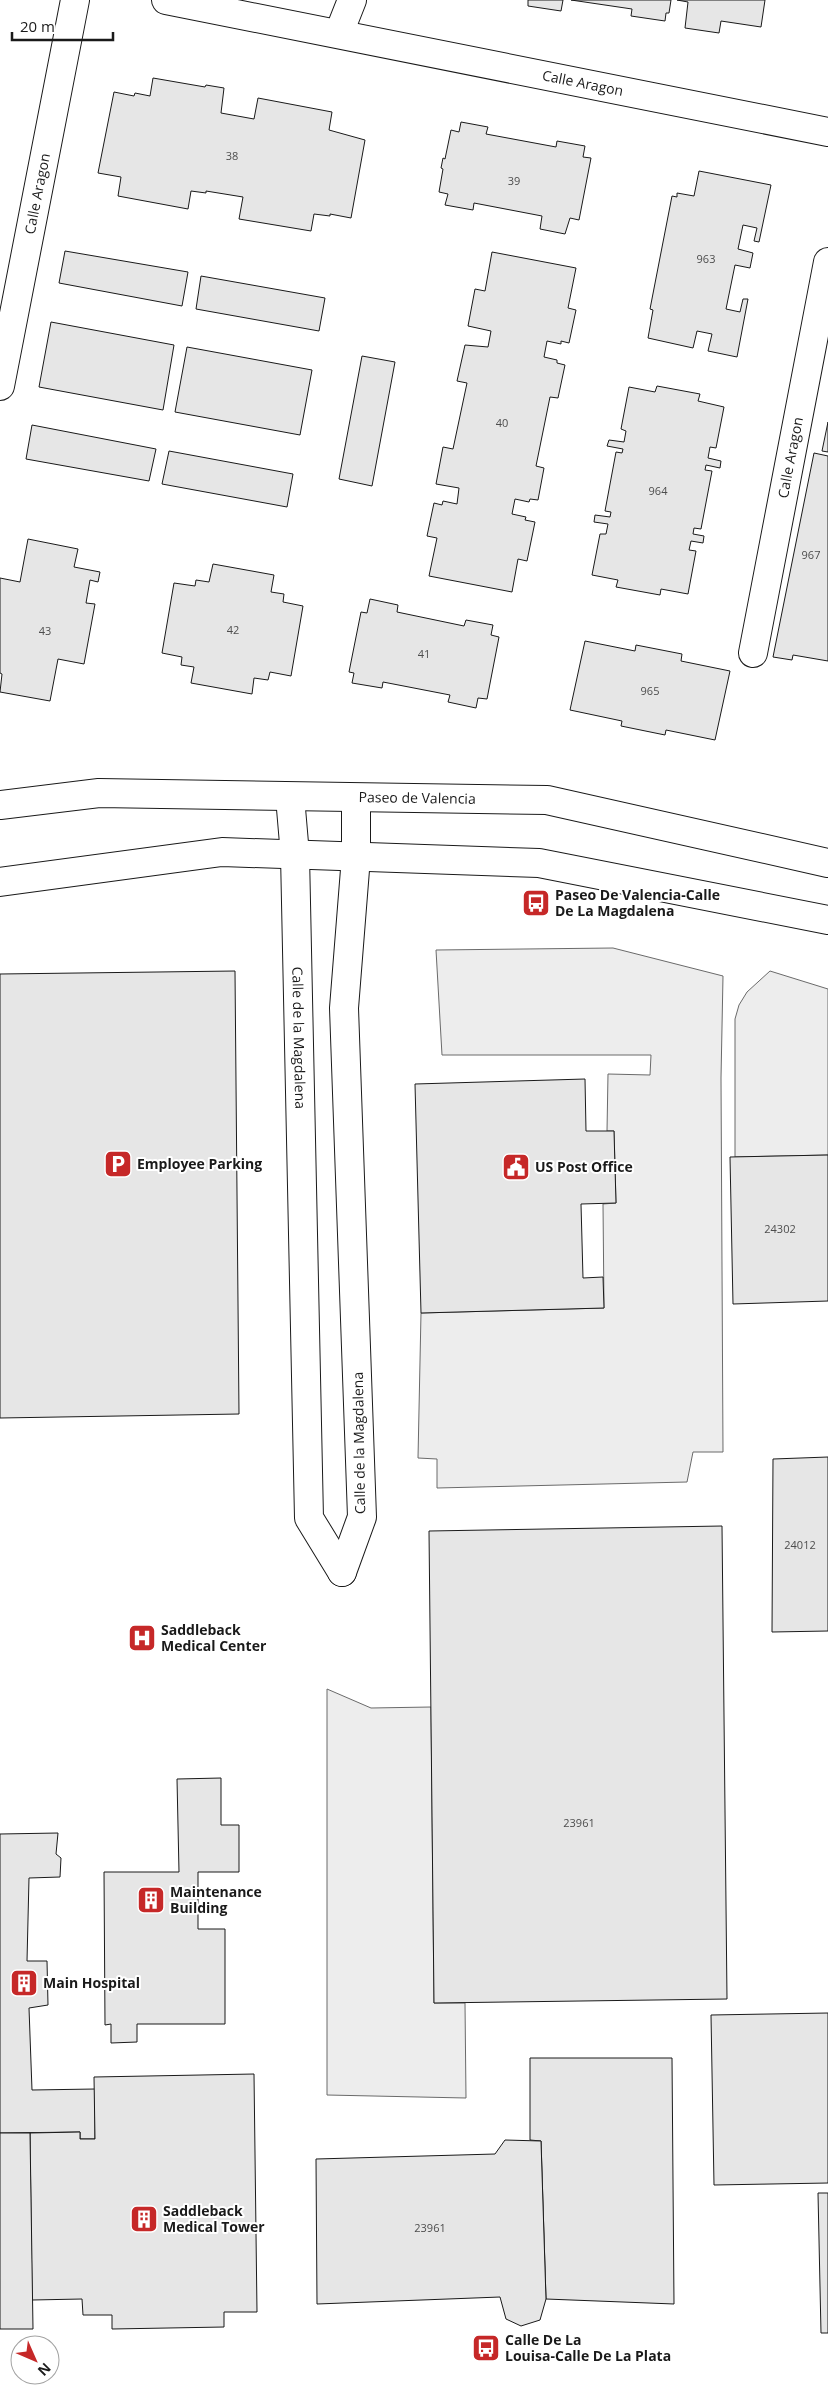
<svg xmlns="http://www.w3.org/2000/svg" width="828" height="2395" viewBox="0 0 828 2395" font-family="'Open Sans',sans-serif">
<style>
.built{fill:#ededed;stroke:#6a6a6a}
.building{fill:#e6e6e6;stroke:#1a1a1a}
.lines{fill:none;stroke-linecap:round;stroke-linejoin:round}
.street-casing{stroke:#1a1a1a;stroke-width:30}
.secondary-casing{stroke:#1a1a1a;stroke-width:30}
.street{stroke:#fff;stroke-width:28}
.secondary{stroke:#fff;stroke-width:28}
.labels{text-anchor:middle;stroke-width:4;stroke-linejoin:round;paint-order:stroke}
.number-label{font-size:11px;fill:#4d4d4d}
.street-label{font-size:14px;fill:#1a1a1a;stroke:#fff}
.poi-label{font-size:14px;font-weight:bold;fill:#1a1a1a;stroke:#fff;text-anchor:start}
</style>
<rect width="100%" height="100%" fill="#fff"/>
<g class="built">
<polygon points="613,948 723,976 721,1078 723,1452 693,1452 687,1482 437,1488 437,1459 418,1458 421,1313 604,1308 603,1204 616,1203 614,1131 607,1131 608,1074 650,1075 651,1055 442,1055 436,950"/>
<polygon points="770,971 828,989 828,1155 735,1157 735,1019 739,1005 747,992"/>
<polygon points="327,1689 371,1708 431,1707 434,2003 465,2003 466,2098 327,2095"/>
</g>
<g class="building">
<polygon points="528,0 563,0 561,11 528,6"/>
<polygon points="571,0 671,0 669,13 666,13 665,21 631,16 632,9"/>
<polygon points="677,0 765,0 761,27 721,21 719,33 685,28 688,2"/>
<polygon points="153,78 205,87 206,85 224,88 221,113 254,119 258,98 332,112 329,130 365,140 351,218 330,214 330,216 314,214 311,231 239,219 243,197 206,191 206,193 191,191 188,209 118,196 121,177 98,173 114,92 134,96 135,93 150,96"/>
<polygon points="461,122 488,127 486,134 556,147 557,141 585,146 583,157 591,158 579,220 570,218 565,234 540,229 542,216 474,203 473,210 445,205 448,194 439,192 443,169 441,168 443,158 445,159 451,130 459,132"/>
<polygon points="699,171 771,185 759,242 754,241 757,228 743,225 738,249 753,253 750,268 735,265 726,309 740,312 743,299 748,299 737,357 708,351 712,334 697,331 693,348 648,338 653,310 650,309 672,196 677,197 677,193 694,196"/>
<polygon points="65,251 188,272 182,306 59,283"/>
<polygon points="492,252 576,268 568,308 576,310 569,343 561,341 561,344 547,341 544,357 557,360 557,363 565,365 558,398 550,397 536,466 544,468 538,500 530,499 529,502 515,499 512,514 526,517 525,520 535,522 527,561 518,559 512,592 429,576 437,538 427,536 434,503 442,505 443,501 457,504 459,488 436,484 443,447 453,449 467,383 457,381 465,345 488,347 491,331 468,326 475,289 485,291"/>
<polygon points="201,276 325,298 319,331 196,309"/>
<polygon points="51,322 174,345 163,410 39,387"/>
<polygon points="187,347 312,370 300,435 175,412"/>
<polygon points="362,356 395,362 372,486 339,479"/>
<polygon points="657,386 700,394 698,401 724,407 716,448 710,447 708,458 721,461 720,468 706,465 705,470 712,471 701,529 694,528 693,534 704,536 703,543 691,541 689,550 696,551 688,594 661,589 660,595 616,587 618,580 592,575 600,534 606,534 608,524 594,522 595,515 610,517 611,512 605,511 616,452 622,453 623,449 607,446 609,440 624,442 626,431 621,429 629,387 655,392"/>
<polygon points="828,422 828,452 822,451"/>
<polygon points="32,425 156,449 149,481 26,459"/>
<polygon points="169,451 293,474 287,507 162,484"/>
<polygon points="814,453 828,456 828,661 793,655 792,660 773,657"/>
<polygon points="28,539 78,549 74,567 100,572 98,582 90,580 86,603 95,604 84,664 58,659 50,701 0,692 2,674 0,673 0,578 20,582"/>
<polygon points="213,564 274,575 271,592 284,594 283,602 303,606 291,676 270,672 268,680 254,678 252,694 191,683 194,667 181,665 182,657 162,653 174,583 195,586 196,580 209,582"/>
<polygon points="370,599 398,605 397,612 464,626 466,620 493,625 491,635 499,637 487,699 478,698 476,708 448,702 450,695 383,682 382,688 352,683 354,673 349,672 361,612 367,613"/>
<polygon points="585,641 635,651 636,645 682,654 681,661 730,671 715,740 666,730 665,735 621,726 622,721 570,710"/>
<polygon points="235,971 239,1414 0,1418 0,974"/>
<polygon points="585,1079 586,1131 614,1131 616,1203 581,1204 583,1278 603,1277 604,1308 421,1313 415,1084"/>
<polygon points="828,1155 828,1301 733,1304 730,1157"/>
<polygon points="828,1457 828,1631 772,1632 773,1459"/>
<polygon points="722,1526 727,1999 434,2003 429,1531"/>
<polygon points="221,1778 221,1825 239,1825 239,1872 198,1872 198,1929 225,1929 225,2024 137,2024 137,2042 111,2043 111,2024 105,2025 104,1872 179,1872 177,1779"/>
<polygon points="58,1833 56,1854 61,1858 60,1877 29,1878 27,1961 47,1961 48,2005 29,2008 32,2090 95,2089 95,2139 80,2139 80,2132 0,2133 0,1834"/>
<polygon points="828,2013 828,2183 714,2185 711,2015"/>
<polygon points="530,2058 672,2058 674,2304 546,2299 541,2141 530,2140"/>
<polygon points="254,2074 257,2312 224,2312 224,2327 112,2329 112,2315 83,2315 82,2299 32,2300 30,2133 80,2132 80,2139 95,2139 94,2077"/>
<polygon points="0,2133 30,2133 33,2329 0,2329"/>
<polygon points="505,2140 541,2141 546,2299 540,2320 521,2326 506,2319 500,2297 317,2304 316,2159 495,2154"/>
<polygon points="818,2193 828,2193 828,2333 821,2333"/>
</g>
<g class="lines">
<g class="street-casing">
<g id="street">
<polyline points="339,33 352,0"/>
<path id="s1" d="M0,386l75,-386"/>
<path id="s2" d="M753,653l75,-391"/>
<path id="s3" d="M290,797l5,58 14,663 33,54"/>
<polyline points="342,1572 362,1517 344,1008 356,857 356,798"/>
</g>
</g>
<g class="secondary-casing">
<g id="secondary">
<path id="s4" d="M166,0l662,132"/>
<path id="s5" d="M0,805l99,-12 448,7 281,63"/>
<polyline points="0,882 222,852 539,863 828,920"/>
</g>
</g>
<use href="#street" class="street"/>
<use href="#secondary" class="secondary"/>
</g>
<defs>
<g id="bus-square" transform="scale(1.4375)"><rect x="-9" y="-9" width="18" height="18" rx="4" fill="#c62828" stroke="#fff"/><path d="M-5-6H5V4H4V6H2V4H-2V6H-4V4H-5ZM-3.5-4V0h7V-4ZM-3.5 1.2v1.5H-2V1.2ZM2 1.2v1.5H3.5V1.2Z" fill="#fff"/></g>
<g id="parking-square" transform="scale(1.4375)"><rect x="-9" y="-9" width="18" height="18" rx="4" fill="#c62828" stroke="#fff"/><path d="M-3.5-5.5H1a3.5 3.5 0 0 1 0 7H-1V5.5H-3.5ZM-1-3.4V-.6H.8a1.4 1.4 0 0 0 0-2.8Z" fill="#fff"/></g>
<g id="civic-square" transform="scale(1.4375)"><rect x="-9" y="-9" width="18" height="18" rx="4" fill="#c62828" stroke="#fff"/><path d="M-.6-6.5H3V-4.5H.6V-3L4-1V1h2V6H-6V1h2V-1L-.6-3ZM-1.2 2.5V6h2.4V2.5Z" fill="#fff"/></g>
<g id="hospital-square" transform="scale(1.4375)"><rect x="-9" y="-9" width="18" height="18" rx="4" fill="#c62828" stroke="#fff"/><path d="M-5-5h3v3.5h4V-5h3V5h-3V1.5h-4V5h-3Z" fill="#fff"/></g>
<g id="building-square" transform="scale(1.4375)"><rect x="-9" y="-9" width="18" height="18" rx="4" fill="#c62828" stroke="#fff"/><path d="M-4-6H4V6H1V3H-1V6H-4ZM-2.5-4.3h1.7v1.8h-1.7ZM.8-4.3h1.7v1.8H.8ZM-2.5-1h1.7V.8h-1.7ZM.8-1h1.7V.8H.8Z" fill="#fff"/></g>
</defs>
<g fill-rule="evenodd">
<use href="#bus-square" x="536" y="903"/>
<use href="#parking-square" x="118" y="1164"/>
<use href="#civic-square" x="516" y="1167"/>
<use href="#hospital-square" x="142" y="1638"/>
<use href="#building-square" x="151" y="1900"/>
<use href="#building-square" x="24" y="1983"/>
<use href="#building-square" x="144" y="2219"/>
<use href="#bus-square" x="486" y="2348"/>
</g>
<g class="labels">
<g class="number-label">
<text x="232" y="160">38</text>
<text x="514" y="185">39</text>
<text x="706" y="263">963</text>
<text x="502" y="427">40</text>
<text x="658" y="495">964</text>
<text x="811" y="559">967</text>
<text x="233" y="634">42</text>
<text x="45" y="635">43</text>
<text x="424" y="658">41</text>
<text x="650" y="695">965</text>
<text x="780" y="1233">24302</text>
<text x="800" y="1549">24012</text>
<text x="579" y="1827">23961</text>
<text x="430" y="2232">23961</text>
</g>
<g class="street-label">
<text dy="5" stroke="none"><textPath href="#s4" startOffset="425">Calle Aragon</textPath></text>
<text dy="5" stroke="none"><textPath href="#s1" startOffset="196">Calle Aragon</textPath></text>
<text dy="5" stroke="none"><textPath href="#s2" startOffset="199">Calle Aragon</textPath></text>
<text dy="5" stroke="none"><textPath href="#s5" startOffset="418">Paseo de Valencia</textPath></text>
<text dy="5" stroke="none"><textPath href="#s3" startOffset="241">Calle de la Magdalena</textPath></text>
<text transform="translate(359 1443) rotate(-91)" y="5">Calle de la Magdalena</text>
</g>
<g class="poi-label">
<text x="555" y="900">Paseo De Valencia-Calle<tspan x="555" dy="16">De La Magdalena</tspan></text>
<text x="137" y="1169">Employee Parking</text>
<text x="535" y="1172">US Post Office</text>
<text x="161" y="1635">Saddleback<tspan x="161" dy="16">Medical Center</tspan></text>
<text x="170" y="1897">Maintenance<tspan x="170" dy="16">Building</tspan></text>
<text x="43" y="1988">Main Hospital</text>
<text x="163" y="2216">Saddleback<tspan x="163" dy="16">Medical Tower</tspan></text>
<text x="505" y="2345">Calle De La<tspan x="505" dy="16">Louisa-Calle De La Plata</tspan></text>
</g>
</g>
<g transform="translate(35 2360) rotate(135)"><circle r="24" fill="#ffffff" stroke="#a3a3a3"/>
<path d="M0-4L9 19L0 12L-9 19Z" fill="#c62828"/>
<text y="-8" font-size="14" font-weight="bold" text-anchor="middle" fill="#1a1a1a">N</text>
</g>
<path d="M12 32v8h101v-8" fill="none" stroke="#1a1a1a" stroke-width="2.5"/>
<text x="20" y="32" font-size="15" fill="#1a1a1a" stroke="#ffffff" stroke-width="4" paint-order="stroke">20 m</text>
</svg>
